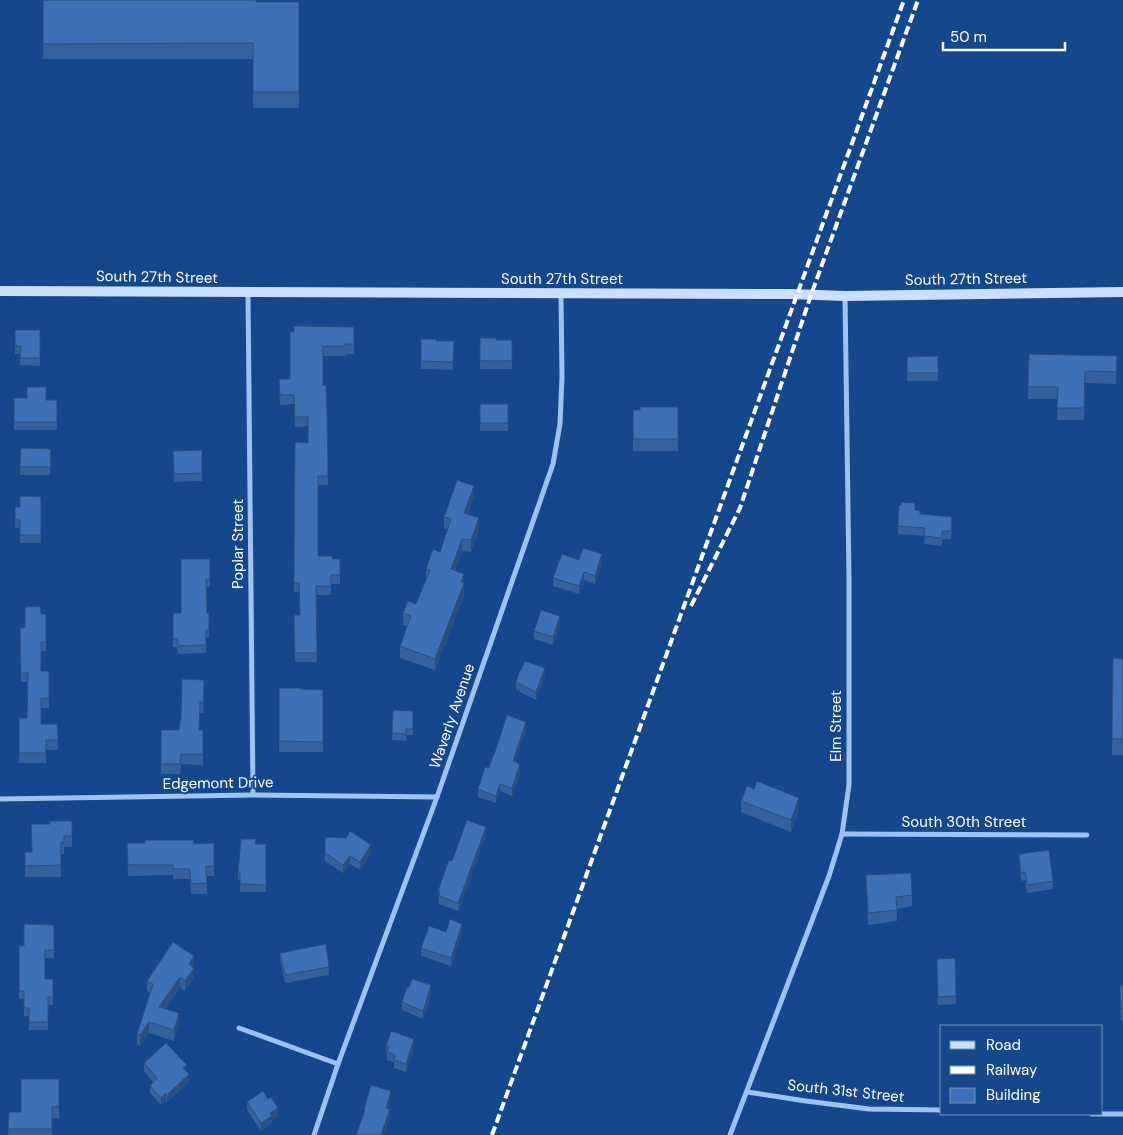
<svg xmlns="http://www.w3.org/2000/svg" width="1123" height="1135" viewBox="0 0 1123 1135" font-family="'DM Sans',sans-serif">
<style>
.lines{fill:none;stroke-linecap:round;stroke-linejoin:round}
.street{stroke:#9cc2f0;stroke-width:5}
.secondary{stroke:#cadffb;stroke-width:10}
.rail{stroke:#fff;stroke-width:4;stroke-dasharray:9 4;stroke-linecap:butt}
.wall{fill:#34619c}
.shaded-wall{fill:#2a4f7f}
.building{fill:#3c71b5;stroke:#2a4f7f}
.labels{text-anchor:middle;stroke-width:4;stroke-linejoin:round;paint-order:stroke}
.street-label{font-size:15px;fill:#fff;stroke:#14478c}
</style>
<rect width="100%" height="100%" fill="#14478c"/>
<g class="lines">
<g class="street">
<polyline points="248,293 253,795"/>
<polyline points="0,799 253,795 437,797"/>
<polyline points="842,834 1087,835"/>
<polyline points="239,1028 338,1064"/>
<polyline points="747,1092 806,1101 869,1109 942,1110"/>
<polyline points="1092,1114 1123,1114"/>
<polyline points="314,1135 338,1064 437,797 553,464 560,424 562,377 561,294"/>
<polyline points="730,1135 829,876 842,834 849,785 849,578 845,296"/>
</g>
<polyline class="secondary" points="0,291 791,294 845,296 1123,292"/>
<g class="rail">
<polyline points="691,606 740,508 811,295 918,0"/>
<polyline points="492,1135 904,0"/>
</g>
</g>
<g class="wall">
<polygon points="43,0 256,2 299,2 299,108 253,108 253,59 43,59"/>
<polygon points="354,327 354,354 345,354 345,356 323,356 323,386 327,412 328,485 318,485 318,556 332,559 340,559 340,584 331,584 331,595 316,595 317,662 295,662 294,615 300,615 299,592 294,592 295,442 308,443 308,426 295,427 294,404 280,405 279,388 290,379 290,332"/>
<polygon points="15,330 40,330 40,366 20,365 20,354 15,354"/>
<polygon points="480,338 496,340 512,340 512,369 480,369"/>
<polygon points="421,339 436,341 454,341 453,370 421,369"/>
<polygon points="1029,354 1117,356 1116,384 1085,383 1084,420 1057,420 1058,399 1028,399"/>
<polygon points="938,356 938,381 907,381 907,357"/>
<polygon points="14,398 57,400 57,430 14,430"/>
<rect x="480" y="404" width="28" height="27"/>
<polygon points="678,407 678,451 633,451 633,410"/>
<polygon points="21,448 51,449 50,475 20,475"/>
<polygon points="202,450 202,481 174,482 173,451"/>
<polygon points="41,497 41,543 20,543 20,528 15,528 15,520 20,507"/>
<polygon points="474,497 468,514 479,530 471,552 462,551 455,571 464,586 464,595 435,670 400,658 400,646 407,626 403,625 403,613 416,604 426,579 426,569 440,552 448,530 444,528 444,517"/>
<polygon points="915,511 920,514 952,525 951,539 942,539 942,546 924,544 925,536 898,534 898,526"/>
<polygon points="210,559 210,587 206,587 207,613 209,613 209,638 206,638 206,653 178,654 177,647 173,647 173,613 181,613"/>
<polygon points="579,560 602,562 595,584 584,580 579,594 553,586 553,578"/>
<polygon points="41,614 46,642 46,651 41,651 41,671 49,671 49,708 41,708 41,724 57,724 58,750 46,750 46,763 19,763 19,718 27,718 27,682 21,682 20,628 25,628"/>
<polygon points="560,624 553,645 534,639 534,631"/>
<polygon points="1113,658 1123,659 1123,755 1112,755"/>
<polygon points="545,676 536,700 516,690 516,682"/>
<polygon points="204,680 203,713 200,713 199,730 203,730 203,765 181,764 180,774 161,774 161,730 179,730 181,720"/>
<polygon points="279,688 323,690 323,752 279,752"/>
<polygon points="393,710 413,711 413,735 406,735 406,741 392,740"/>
<polygon points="526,730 515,762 520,772 512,796 500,791 496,803 478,797 478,789 494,755"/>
<polygon points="741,801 799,810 791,832 741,812"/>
<polygon points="72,821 72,847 64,847 64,854 61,854 61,877 25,877 25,852 31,852 50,824"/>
<polygon points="486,835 458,911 439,904 438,891 452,861"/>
<polygon points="127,843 214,843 214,876 207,876 207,894 191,894 190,879 173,879 173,875 128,876"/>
<polygon points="256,844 266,844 266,892 240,892 240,880 238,880 238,872"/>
<polygon points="325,853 371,853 360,870 350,864 343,873 325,861"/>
<polygon points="1019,854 1053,881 1053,889 1027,893 1025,880 1021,881"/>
<polygon points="866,875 912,895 912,906 897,909 897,921 868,925"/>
<polygon points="54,925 54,958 45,958 45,979 53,979 53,1005 48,1005 48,1030 29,1030 29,1016 24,1016 24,999 19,999 19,946 24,946"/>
<polygon points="462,931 451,966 421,956 421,948 446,932"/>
<polygon points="280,953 329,967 329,975 285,983 280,960"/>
<polygon points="955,958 956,1004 938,1005 937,959"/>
<polygon points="194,967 194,978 185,991 180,987 165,1009 179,1024 174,1041 149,1033 140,1046 137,1044 137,1034 150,993 147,991 147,981"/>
<polygon points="1120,986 1123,986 1123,1020 1121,1021"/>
<polygon points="431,993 423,1019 402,1010 402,1002"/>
<polygon points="386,1046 414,1047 406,1072 394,1068 394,1062 387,1060"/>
<polygon points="144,1063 187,1072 189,1082 167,1102 166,1101 161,1105 150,1093 150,1086 153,1082 144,1071"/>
<polygon points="59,1079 59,1118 52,1119 52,1135 8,1135 9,1112 21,1112"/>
<polygon points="268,1099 278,1116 272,1120 272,1123 261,1131 247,1110 247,1102"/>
</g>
<g class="shaded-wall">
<polygon points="474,486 474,497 464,525 464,513"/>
<polygon points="479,518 479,530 471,552 471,540"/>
<polygon points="462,539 462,551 451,581 451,569"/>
<polygon points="602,554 602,562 595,584 595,576"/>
<polygon points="584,572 584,580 579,594 579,586"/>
<polygon points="464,574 464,595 435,670 435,659"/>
<polygon points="560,616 560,624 553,645 553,637"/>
<polygon points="545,668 545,676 536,700 536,692"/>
<polygon points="526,722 526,730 513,769 513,761"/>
<polygon points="520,764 520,772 512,796 512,788"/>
<polygon points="500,784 500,791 496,803 496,796"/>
<polygon points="799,798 799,810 791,832 791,820"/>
<polygon points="486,827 486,835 458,911 458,903"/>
<polygon points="371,845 371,853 360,870 360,862"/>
<polygon points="350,856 350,864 343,873 343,865"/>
<polygon points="462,924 462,931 451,966 451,958"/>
<polygon points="194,956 194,967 189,964"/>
<polygon points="194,968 194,978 185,991 185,981"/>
<polygon points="180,977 180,987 159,1017 159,1007"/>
<polygon points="431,985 431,993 423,1019 423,1011"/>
<polygon points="179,1013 179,1024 174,1041 174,1030"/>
<polygon points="149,1022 149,1033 140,1046 140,1035"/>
<polygon points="414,1039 414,1047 406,1072 406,1064"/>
<polygon points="189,1074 189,1082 167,1102 167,1095"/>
<polygon points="391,1091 391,1099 386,1116 386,1108"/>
<polygon points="166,1093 166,1101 161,1105 161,1098"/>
<polygon points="278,1108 278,1116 272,1120 272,1123 261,1131 261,1123 270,1113"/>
<polygon points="390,1109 390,1117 384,1135 381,1135"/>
</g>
<g class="building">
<polygon points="43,0 256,0 256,2 299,2 299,92 253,92 253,43 43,44"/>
<polygon points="294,326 354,327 354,344 345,344 345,346 323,346 323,386 326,385 327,412 328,476 318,476 318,556 332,556 332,559 340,559 340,575 331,575 331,586 316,586 317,653 295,653 294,615 300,615 299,583 294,583 295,442 308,443 308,417 295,417 294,395 280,395 279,379 290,379 290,332 294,332"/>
<polygon points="15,330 40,330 40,358 20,358 21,346 15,346"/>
<polygon points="480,338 496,338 496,340 512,340 512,361 480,361"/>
<polygon points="421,339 436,339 436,341 454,341 453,362 421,361"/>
<polygon points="1029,354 1117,356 1116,372 1085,371 1084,408 1057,408 1058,387 1028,387"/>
<polygon points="938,356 938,373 907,373 907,357"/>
<polygon points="27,387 46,387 46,400 57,400 57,422 14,422 14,398 27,398"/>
<rect x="480" y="404" width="28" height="19"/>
<polygon points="640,407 678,407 678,439 633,439 633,410 640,410"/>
<polygon points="21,448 51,449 50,467 20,467"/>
<polygon points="202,450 202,473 174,474 173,451"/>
<polygon points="457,480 474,486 464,513 479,518 471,540 462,539 451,569 464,574 461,582 464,583 435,659 400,646 411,616 403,613 408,601 416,604 430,570 426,569 433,549 440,552 451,519 444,517"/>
<polygon points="20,496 41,497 41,535 20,535 20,520 15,520 15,507 20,507"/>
<polygon points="901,502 915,503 915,510 920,511 920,514 952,517 951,531 942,531 942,538 924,536 925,528 898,526 899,505 901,505"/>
<polygon points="583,548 602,554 595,576 584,572 579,586 553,578 562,554 579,560"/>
<polygon points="181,559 210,559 210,579 206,579 207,613 209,613 209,630 206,630 206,645 178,646 177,639 173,639 173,613 181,613"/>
<polygon points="40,606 41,614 46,614 46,642 41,642 41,671 49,671 49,698 41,698 41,724 57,724 58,740 46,740 46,753 19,753 19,718 27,718 28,673 21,673 20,628 25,628 25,607"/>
<polygon points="541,610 560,616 553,637 534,631"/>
<polygon points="1113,658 1123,659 1123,739 1112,739"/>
<polygon points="525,661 545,668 536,692 516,682 520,670 521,670"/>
<polygon points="182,679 204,680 203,702 200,702 199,730 203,730 203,754 181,754 180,764 161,764 161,730 179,730 180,720 181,720"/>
<polygon points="279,688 300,688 300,689 323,690 323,742 279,741"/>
<polygon points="393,710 413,711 413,729 406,729 406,734 392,733"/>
<polygon points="507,715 526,722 513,761 520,764 512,788 500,784 496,796 478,789 485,767 489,768 493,755 494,755"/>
<polygon points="757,781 799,798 791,820 741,801 747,786 754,789"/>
<polygon points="467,820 486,827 458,903 439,896 440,891 438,891 449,860 452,861"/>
<polygon points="50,821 72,821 72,836 64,836 64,842 61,842 61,865 25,866 25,852 32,852 31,824 50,824"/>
<polygon points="350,831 371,845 360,862 350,856 343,865 325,853 325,837 346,838"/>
<polygon points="241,839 256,839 255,844 266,844 266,885 240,884 240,872 238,872"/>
<polygon points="145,840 194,840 194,844 214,843 214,866 206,866 207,883 191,884 190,869 173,869 173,865 128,865 127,843 145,843"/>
<polygon points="1049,850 1053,881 1027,885 1025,872 1021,873 1019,854"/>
<polygon points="911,873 912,895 896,897 897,910 868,913 866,875"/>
<polygon points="450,919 462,924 451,958 421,948 429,926 446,932"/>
<polygon points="24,924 54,925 54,950 45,950 45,979 53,979 53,997 48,997 48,1022 29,1022 29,1008 24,1008 24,991 19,991 19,946 24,946"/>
<polygon points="173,942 194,956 189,964 194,968 185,981 180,977 159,1007 179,1013 174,1030 149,1022 140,1035 137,1034 153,984 147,981"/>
<polygon points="326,944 329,967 285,975 280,953"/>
<polygon points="955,958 956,996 938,997 937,959"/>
<polygon points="412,979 431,985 423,1011 402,1002 407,987 409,988"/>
<polygon points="1120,986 1123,986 1123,1009 1121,1009"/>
<polygon points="391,1031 414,1039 406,1064 394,1060 395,1055 387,1052 389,1046 386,1046"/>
<polygon points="166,1043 187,1065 183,1068 189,1074 167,1095 166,1093 161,1098 150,1086 157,1078 144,1063"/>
<polygon points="21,1079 59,1079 59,1106 52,1107 52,1129 8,1129 9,1112 21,1112"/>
<polygon points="371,1085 391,1091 386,1108 390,1109 381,1135 356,1135 365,1110 364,1109"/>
<polygon points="263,1091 268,1099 271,1097 278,1108 270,1113 272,1116 261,1123 247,1102"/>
</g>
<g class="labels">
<g class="street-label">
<text transform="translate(157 277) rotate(1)" y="5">South 27th Street</text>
<text x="562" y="284">South 27th Street</text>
<text transform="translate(966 279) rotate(-1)" y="5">South 27th Street</text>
<text transform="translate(238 544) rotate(-90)" y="5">Poplar Street</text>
<text transform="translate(452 716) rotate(-71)" y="5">Waverly Avenue</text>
<text transform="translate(836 726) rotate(-90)" y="5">Elm Street</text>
<text transform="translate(218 783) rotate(-1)" y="5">Edgemont Drive</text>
<text x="964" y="827">South 30th Street</text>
<text transform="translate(846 1091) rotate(6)" y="5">South 31st Street</text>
</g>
</g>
<rect x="940" y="1025" width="162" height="90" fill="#14478c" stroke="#7291ba"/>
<rect x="950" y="1041" width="25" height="8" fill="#cadffb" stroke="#7291ba"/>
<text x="986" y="1050" font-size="15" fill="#ffffff">Road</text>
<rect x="950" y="1066" width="25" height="8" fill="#ffffff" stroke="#7291ba"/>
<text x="986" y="1075" font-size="15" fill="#ffffff">Railway</text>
<rect x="950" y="1088" width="25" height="15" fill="#3c71b5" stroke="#7291ba"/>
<text x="986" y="1100" font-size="15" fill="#ffffff">Building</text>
<path d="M943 42v8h122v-8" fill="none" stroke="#ffffff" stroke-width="2.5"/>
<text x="950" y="42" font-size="15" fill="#ffffff" stroke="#14478c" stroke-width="4" paint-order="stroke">50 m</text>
</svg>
